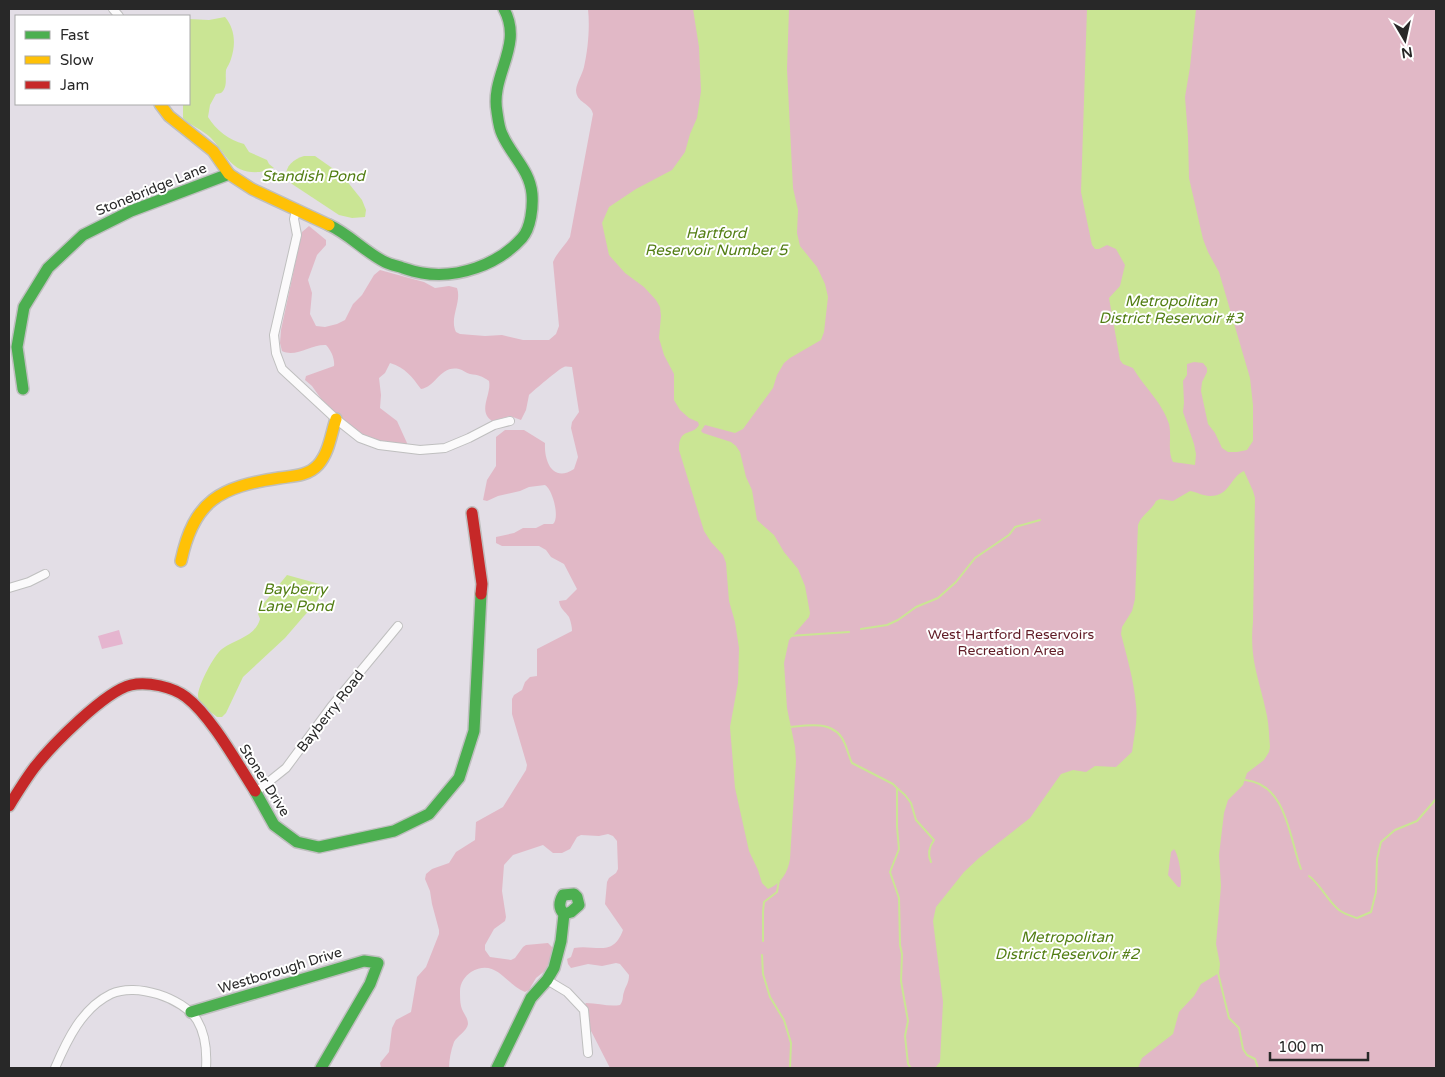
<svg xmlns="http://www.w3.org/2000/svg" width="1445" height="1077" viewBox="0 0 1445 1077" font-family="'Varela Round',sans-serif">
<style>
.green{fill:#e1b8c6}
.pitch{fill:#e5b5cf}
.water{fill:#cae594;fill-rule:evenodd}
.lines{fill:none;stroke-linecap:round;stroke-linejoin:round}
.stream{stroke:#cae594;stroke-width:2}
.street-casing{stroke:#bfbfbf;stroke-width:10}
.fast-casing{stroke:#bfbfbf;stroke-width:14}
.slow-casing{stroke:#bfbfbf;stroke-width:14}
.jam-casing{stroke:#bfbfbf;stroke-width:14}
.street{stroke:#fbfafb;stroke-width:8}
.fast{stroke:#4caf50;stroke-width:11}
.slow{stroke:#ffc107;stroke-width:11}
.jam{stroke:#c62828;stroke-width:11}
.labels{text-anchor:middle;stroke-width:4;stroke-linejoin:round;paint-order:stroke}
.street-label{font-size:14px;fill:#282828;stroke:#fff}
.park-label{font-size:14px;fill:#611c26;stroke:#fff}
.water-label{font-size:15px;font-style:italic;fill:#527e13;stroke:#fff}
</style>
<rect width="100%" height="100%" fill="#e3dee6"/>
<path class="green" d="M588,9h848v1059h-826l-21,-41 -6,-21 3,-3c12,0 23,4 34,2 4,-5 2,-8 4,-13 2,-7 5,-9 5,-17l-9,-11 -4,-1 -14,3 -14,-2 -17,4 -3,-4 -1,-5 4,-2 3,-9c21,-4 39,10 49,-18l-18,-26 2,-22 2,-4 7,-5 2,-4 -1,-28 -4,-5 -5,-2 -9,2 -18,-1 -4,2 -7,12 -8,4h-9l-10,-8 -30,10 -9,10 -2,26 4,26 -1,4 -11,8 -9,16v5l5,7 21,3 4,-2 8,-11 3,-2 22,-2 6,6 -8,21 -10,8 -7,12 -4,2c-19,-7 -29,-35 -54,-20 -6,4 -11,11 -11,19 0,5 0,11 1,15 1,6 7,11 7,18 -1,7 -11,12 -14,18 -3,8 -5,18 -5,26h-68l-1,-5 9,-11 3,-24 4,-8 15,-8 6,-35 9,-10 13,-33v-4l-7,-26 -2,-13 -5,-12 1,-5 6,-5 17,-6 7,-11 19,-12 1,-18 27,-15 23,-37 1,-5 -15,-51v-15l2,-4 8,-5 3,-8 5,-5 7,-1v-27l35,-18c0,-4 -1,-9 -3,-14 -4,-6 -9,-8 -10,-16l7,-1 11,-11 -13,-25 -13,-7 -5,-7 -7,-4h-37l-6,-3v-6l18,-4 9,-5h13l8,-4h9c7,-6 0,-34 -8,-39l-16,2 -9,4 -22,5 -11,5 -4,-1 4,-20 9,-14v-29l9,-7h19l21,13c-1,19 8,40 29,26l4,-12 -7,-29 1,-6 7,-10 -7,-45c-3,0 -6,-1 -8,0 -4,1 -31,24 -35,28l-3,15 -5,10 -11,-4 -18,5c-15,-10 0,-27 -3,-40 -7,-5 -11,-6 -19,-7 -4,-1 -7,-4 -11,-5 -19,-4 -23,18 -38,20 -9,-12 -15,-21 -31,-26l-5,10 -6,5 2,17 -1,13 17,13 10,22v2c-17,-1 -35,-3 -49,-13l-34,-29 -12,-17 -7,-6 1,-4 28,-10c1,-7 -3,-16 -8,-21 -15,-1 -30,13 -44,6l-2,-8 1,-13 21,-98 7,-6 17,14v5l-9,10 -9,25 4,13 -2,21 6,12 9,1 12,-3 8,-4 8,-16 9,-9 12,-20 6,-5 44,12 11,6 14,-2 8,2c5,14 -8,30 -1,44l4,2 25,2 17,-1 21,5h26l7,-6 3,-8 -6,-64c4,-10 12,-16 17,-25l23,-123c-2,-11 -17,-11 -17,-24 1,-8 6,-15 8,-23 4,-17 6,-40 4,-58z"/>
<polygon class="pitch" points="119,630 123,644 102,649 98,636"/>
<g class="water">
<path d="M693,9h96l-2,60 6,119 5,22 -1,23 3,13 17,21 8,17 3,13 -4,35 -3,8 -31,18 -6,5 -7,12 -4,13 -30,41 -8,4 -30,-8 -4,6 2,2 28,9 5,4 4,6 6,25 6,13 5,30 17,15 10,17 14,17 7,17 5,27 -1,4 -20,23 -5,23 3,45 8,39 1,14 -6,98c-2,13 -9,25 -22,30l-6,-6 -4,-13 -9,-19 -14,-63 -5,-61 8,-44 1,-35 -4,-26 -6,-21 -3,-38 -3,-8 -12,-13 -7,-11 -25,-81c0,-24 13,-13 20,-25l-1,-3 -9,-4 -9,-8 -6,-10v-26l-10,-19 -5,-17 2,-22 -1,-9 -4,-7 -12,-13 -19,-14 -16,-18 -7,-32 7,-16 27,-18 36,-19 13,-18 5,-18 7,-16 4,-27 -2,-44z"/>
<path d="M1087,9h109l-6,58 -5,30 3,40 1,41 14,61 5,13 11,20 31,106 3,27v36l-6,9 -10,2h-9l-6,-4 -7,-15 -7,-9 -7,-33 1,-9 5,-10v-4l-4,-5 -9,-1 -7,2v11l-4,6 1,22 -1,9 11,32 2,10 -1,11 -22,-3c-6,-11 -1,-26 -4,-38 -7,-22 -25,-37 -36,-56l-10,-4 -3,-4 -11,-62 11,-12 5,-21 -9,-16 -9,-4 -8,4h-4l-3,-4 -11,-53z"/>
<path d="M225,17c10,12 11,27 6,42 -1,4 -4,8 -5,11 -1,9 2,17 -5,23l-5,1 -6,11 -2,12c8,13 21,23 36,27l5,8 18,8 2,4 5,4c-5,0 -9,3 -14,4 -29,2 -32,-16 -49,-34 -8,-8 -20,-12 -28,-20v-14h6v-85l20,1z"/>
<path d="M304,156h11l27,19 20,25 4,10 -1,7 -13,1 -13,-3 -47,-31 -6,-7c-1,-11 8,-18 18,-21z"/>
<path d="M1244,471l9,20 2,7 -2,124c-4,39 7,58 14,94 2,10 2,21 3,31l-1,5 -5,8 -17,13 -4,12 -15,15 -4,13 -5,42 2,31 -5,58 4,20 -1,9 -18,11 -7,12 -15,16 -6,22 -31,24 -4,10h-203l5,-6 3,-60 -10,-81 3,-14 28,-35 15,-14 51,-40 31,-44 12,-4 13,2 9,-6 21,1 16,-15c2,-16 6,-31 4,-47 -2,-24 -9,-48 -15,-71l1,-7 10,-16 3,-12 3,-74c4,-11 14,-15 18,-24l4,-2 13,2 17,-10c7,1 13,5 20,5 20,0 20,-19 34,-25zM1174,849c5,6 9,31 6,38h-2l-10,-12 3,-23z"/>
<path d="M287,575l36,10 1,4 -8,14 -12,13 -19,22 -42,39 -17,36 -4,4h-5c-6,-5 -17,-11 -19,-20 -1,-10 16,-42 24,-48 14,-10 33,-12 38,-30l-2,-5 2,-6z"/>
</g>
<g class="lines">
<g class="stream">
<polyline points="861,629 887,625 898,620 916,607 938,598 956,582 975,558 1009,535 1015,527 1040,520"/>
<polyline points="789,636 849,632"/>
<path d="M790,727c21,-2 46,-7 55,17 3,7 4,13 7,19l41,21 4,4v39l2,22 -9,23 9,26 1,47 2,9 -1,27 7,40 -3,15 3,28 3,4"/>
<path d="M1245,780c42,4 44,58 56,89"/>
<path d="M897,788l8,7 6,8 5,17 18,20c-5,7 -7,14 -3,22"/>
<path d="M1309,876c12,9 18,24 30,34 5,4 12,6 18,8l14,-6 5,-20 1,-33 4,-17 14,-12 22,-9 19,-22"/>
<polyline points="763,941 763,912 764,902 777,892 779,880"/>
<polyline points="762,955 763,974 770,997 784,1020 791,1043 790,1068"/>
<polyline points="1218,973 1229,1018 1239,1028 1243,1049 1247,1055 1255,1059 1258,1068"/>
</g>
<g class="street-casing">
<g id="street">
<polyline points="113,9 119,16"/>
<polyline points="296,210 294,219 297,235 274,335 276,353 282,369 336,419 360,438 379,445 420,450 445,448 469,438 494,425 510,421"/>
<polyline points="9,588 29,582 45,574"/>
<polyline points="256,792 286,768 331,707 398,626"/>
<polyline points="547,980 567,992 584,1010 588,1053"/>
<path d="M55,1068c12,-28 27,-60 56,-74 25,-12 72,4 86,26 9,15 10,32 9,48"/>
</g>
</g>
<g class="fast-casing">
<g id="fast">
<path d="M329,225c20,9 36,27 56,37 6,3 13,4 18,6 6,2 13,4 19,5 35,6 76,-8 100,-35 9,-10 11,-31 10,-44 -2,-24 -21,-39 -30,-60 -3,-6 -4,-15 -5,-22 -7,-37 27,-66 7,-103"/>
<polyline points="23,389 17,347 24,307 48,268 83,235 131,211 229,174"/>
<polyline points="255,791 274,825 297,842 319,847 394,831 429,814 459,778 474,731 481,594"/>
<polyline points="191,1012 364,961 378,963 370,984 321,1068"/>
<path d="M497,1068l34,-70 16,-18 7,-12 7,-27 3,-27c-6,-6 -5,-12 -1,-19l11,-1 3,3 2,8 -8,7 -7,2"/>
</g>
</g>
<g class="slow-casing">
<g id="slow">
<polyline points="160,104 169,116 213,151 229,174 252,189 329,225"/>
<path d="M181,561c13,-61 39,-74 98,-83 14,-2 29,-2 39,-13 11,-12 13,-31 18,-46"/>
</g>
</g>
<g class="jam-casing">
<g id="jam">
<polyline points="472,513 482,584 481,594"/>
<path d="M9,806c8,-13 16,-26 25,-38 17,-22 71,-77 97,-83 16,-4 42,2 55,12 25,19 51,66 69,94"/>
</g>
</g>
<use href="#street" class="street"/>
<use href="#fast" class="fast"/>
<use href="#slow" class="slow"/>
<use href="#jam" class="jam"/>
</g>
<g class="labels">
<g class="street-label">
<text transform="translate(151 189) rotate(-22)" y="5">Stonebridge Lane</text>
<text transform="translate(330 711) rotate(-52)" y="5">Bayberry Road</text>
<text transform="translate(265 780) rotate(58)" y="5">Stoner Drive</text>
<text transform="translate(280 970) rotate(-17)" y="5">Westborough Drive</text>
</g>
<g class="park-label">
<text x="1011" y="639">West Hartford Reservoirs<tspan x="1011" dy="16">Recreation Area</tspan></text>
</g>
<g class="water-label">
<text x="313" y="181">Standish Pond</text>
<text x="716" y="238">Hartford<tspan x="716" dy="17">Reservoir Number 5</tspan></text>
<text x="1171" y="306">Metropolitan<tspan x="1171" dy="17">District Reservoir #3</tspan></text>
<text x="295" y="594">Bayberry<tspan x="295" dy="17">Lane Pond</tspan></text>
<text x="1067" y="942">Metropolitan<tspan x="1067" dy="17">District Reservoir #2</tspan></text>
</g>
</g>
<rect width="1445" height="1077" fill="none" stroke="#282828" stroke-width="20"/>
<rect x="15" y="15" width="175" height="90" fill="#ffffff" stroke="#a9a9a9"/>
<rect x="25" y="31" width="25" height="8" fill="#4caf50" stroke="#a9a9a9"/>
<text x="60" y="40" font-size="15" fill="#282828">Fast</text>
<rect x="25" y="56" width="25" height="8" fill="#ffc107" stroke="#a9a9a9"/>
<text x="60" y="65" font-size="15" fill="#282828">Slow</text>
<rect x="25" y="81" width="25" height="8" fill="#c62828" stroke="#a9a9a9"/>
<text x="60" y="90" font-size="15" fill="#282828">Jam</text>
<g transform="translate(1405 40) rotate(171)" stroke="#ffffff" stroke-width="4" paint-order="stroke">
<path d="M0-4L9 19L0 12L-9 19Z" fill="#282828"/>
<text y="-8" font-size="14" font-weight="bold" text-anchor="middle" fill="#282828">N</text>
</g>
<path d="M1270 1052v8h98v-8" fill="none" stroke="#282828" stroke-width="2.5"/>
<text x="1278" y="1052" font-size="15" fill="#282828" stroke="#ffffff" stroke-width="4" paint-order="stroke">100 m</text>
</svg>
